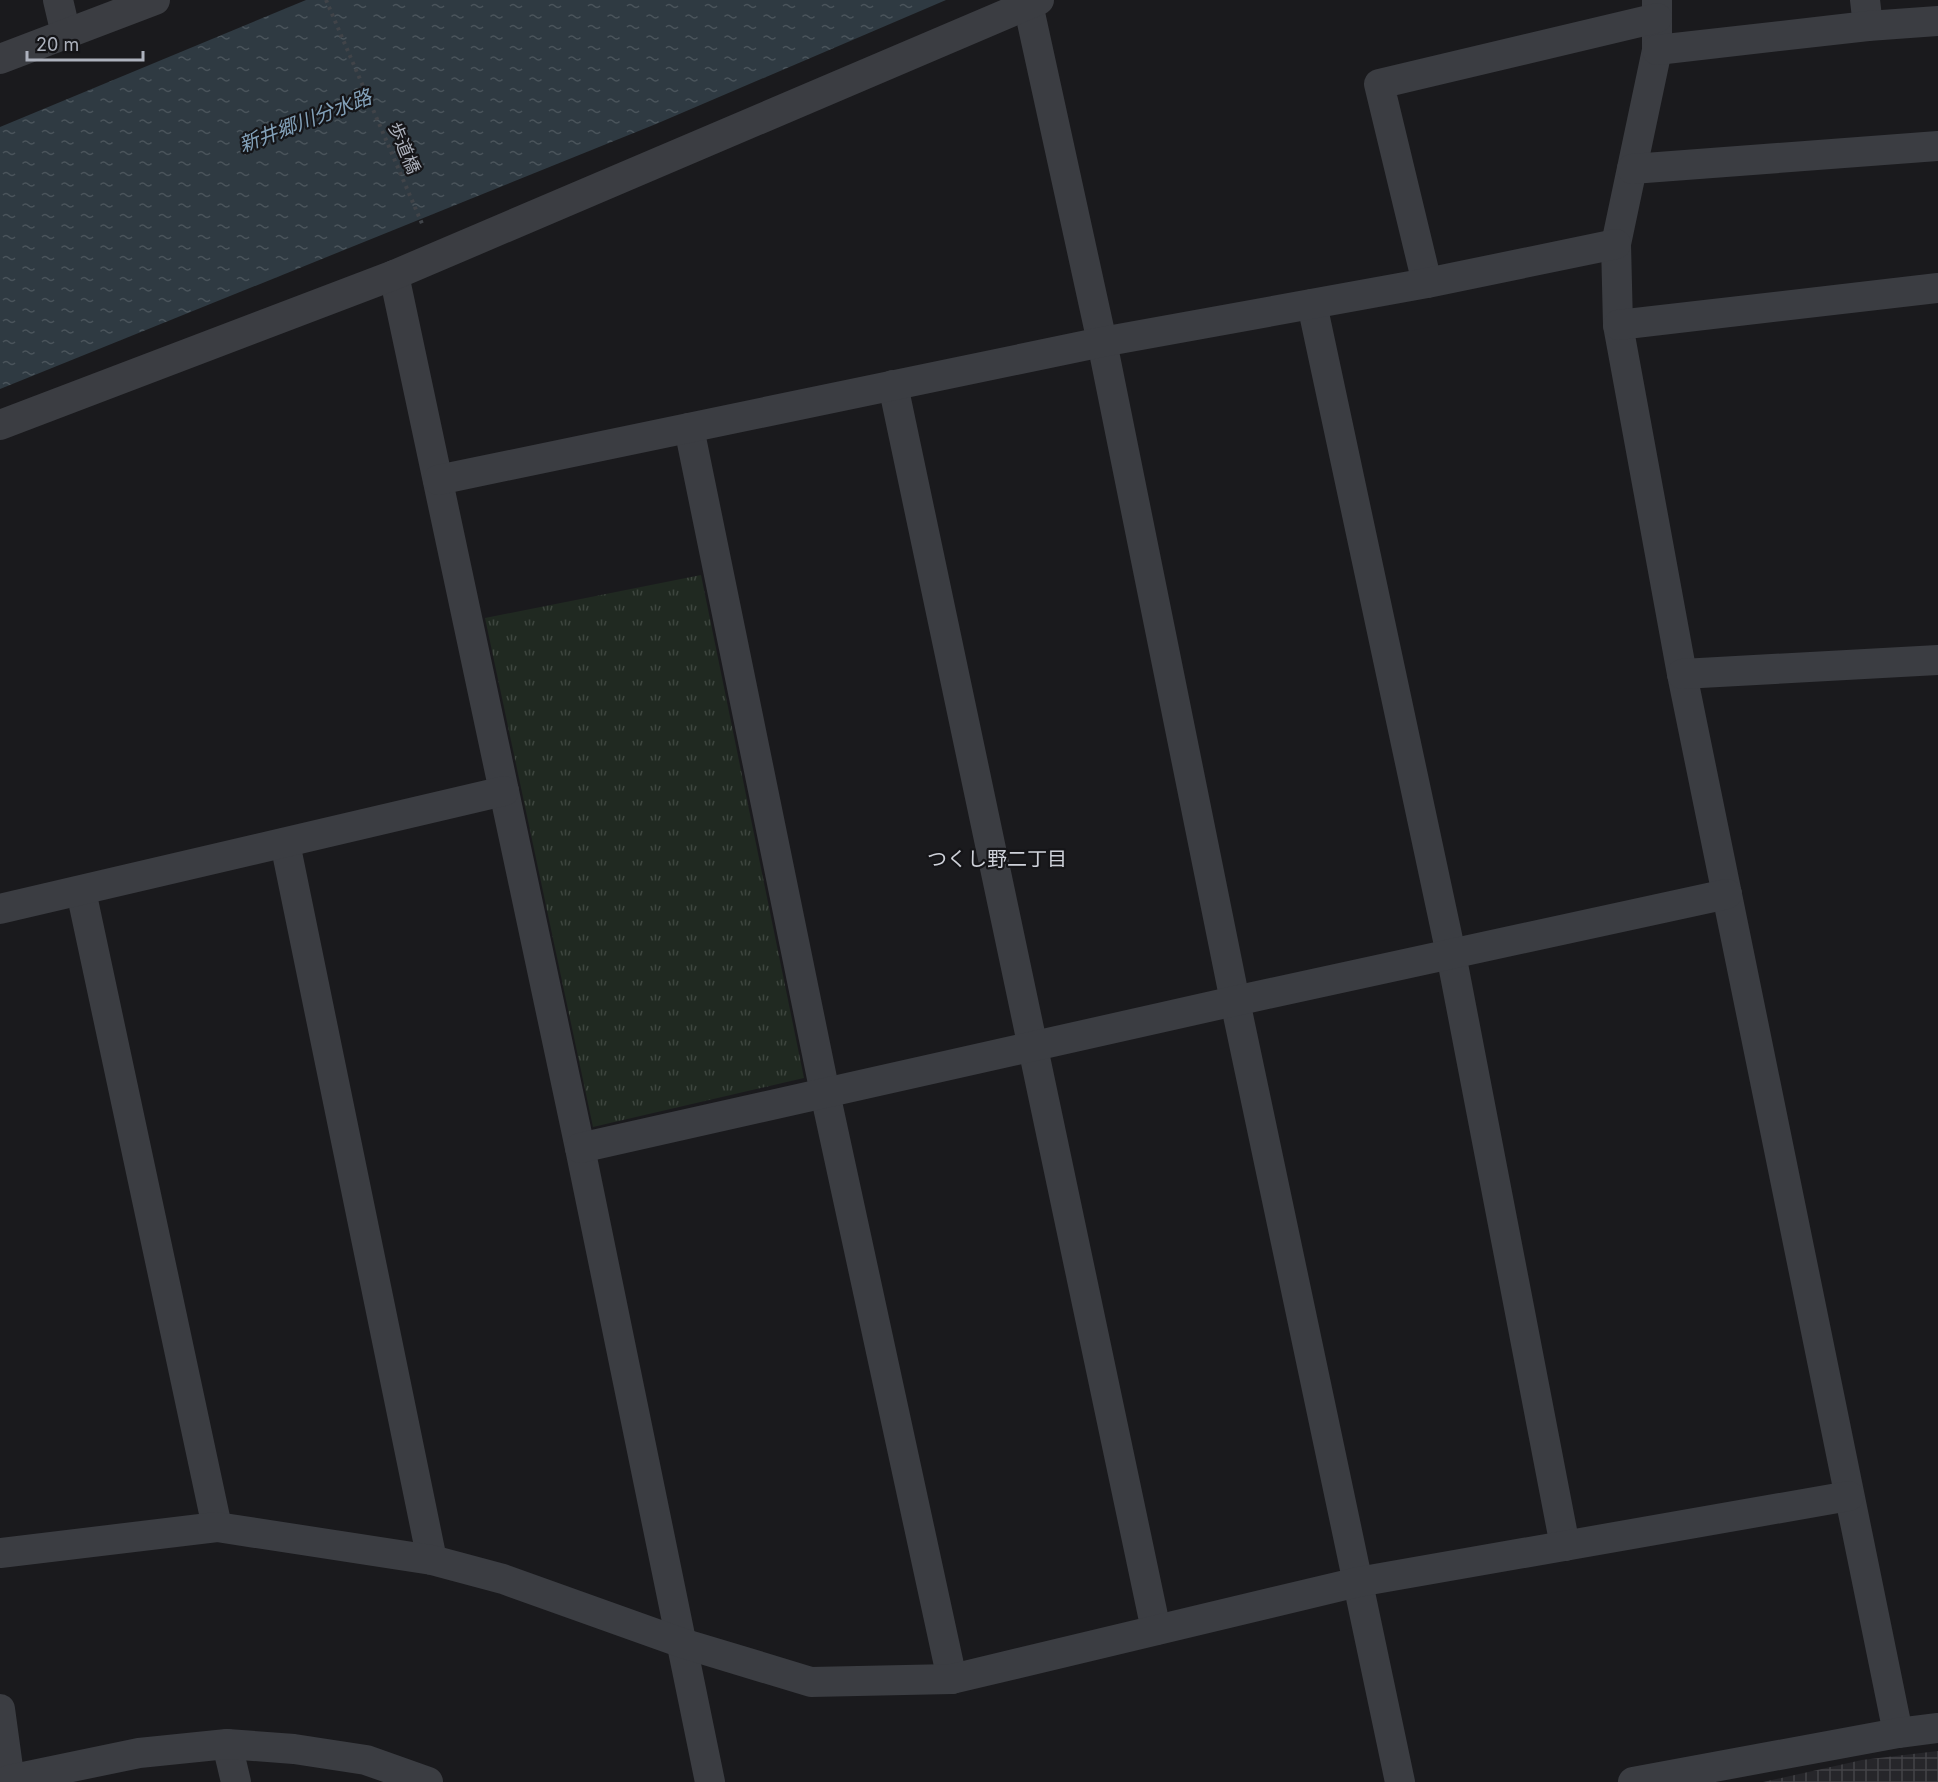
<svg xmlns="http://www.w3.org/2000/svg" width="1938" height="1782" viewBox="0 0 1938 1782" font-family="Inter,'Noto Sans JP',sans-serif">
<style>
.industrial{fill:url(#industrial-grid)}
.park{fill:url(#park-tufts)}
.water{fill:url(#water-ripples)}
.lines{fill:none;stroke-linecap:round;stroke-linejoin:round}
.path{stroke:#414449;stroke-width:4;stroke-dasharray:3 4.5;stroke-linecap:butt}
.minor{stroke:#3b3d42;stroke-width:30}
.labels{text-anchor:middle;stroke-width:4.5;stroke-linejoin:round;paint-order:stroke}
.street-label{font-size:18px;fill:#adb2bd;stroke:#151518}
.water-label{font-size:20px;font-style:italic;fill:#83a1b9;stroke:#151518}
.neighbourhood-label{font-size:20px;fill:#ced1d9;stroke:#151518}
</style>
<defs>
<pattern id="industrial-grid" width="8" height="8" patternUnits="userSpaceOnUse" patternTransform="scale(1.5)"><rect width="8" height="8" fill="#26262a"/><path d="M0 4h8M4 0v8" fill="none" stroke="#434347"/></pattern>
<pattern id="park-tufts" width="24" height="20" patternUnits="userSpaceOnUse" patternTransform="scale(1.5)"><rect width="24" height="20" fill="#202921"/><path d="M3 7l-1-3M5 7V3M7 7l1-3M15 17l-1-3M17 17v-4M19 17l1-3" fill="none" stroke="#3e463f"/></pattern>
<pattern id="water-ripples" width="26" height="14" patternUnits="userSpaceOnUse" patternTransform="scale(1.5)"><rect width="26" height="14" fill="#2f3a42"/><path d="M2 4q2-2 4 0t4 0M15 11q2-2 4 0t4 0" fill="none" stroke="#4a545b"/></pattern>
</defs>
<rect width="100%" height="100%" fill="#1a1a1d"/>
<polygon class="industrial" points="1938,1751 1938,1782 1763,1782 1862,1760"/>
<polygon class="park" points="701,575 804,1078 593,1127 485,618"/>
<polygon class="water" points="306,0 946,0 656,124 0,389 0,127"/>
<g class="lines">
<polyline class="path" points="326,0 423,226"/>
<g class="minor">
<polyline points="58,0 66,34"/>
<polyline points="1657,0 1657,50 1616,244 1618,325 1682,674 1898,1733"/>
<polyline points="1865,0 1868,26"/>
<polyline points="1028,4 1102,342 1235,1001 1400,1782"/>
<polyline points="1657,50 1868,26 1938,21"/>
<polyline points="0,59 155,0"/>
<polyline points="1632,169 1938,146"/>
<polyline points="394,275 580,1148 710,1782"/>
<polyline points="1427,283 1379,84 1657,18"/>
<polyline points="1312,304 1451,954 1565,1546"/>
<polyline points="1618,325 1938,288"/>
<polyline points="893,385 1156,1630"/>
<polyline points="0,425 394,275 1039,0"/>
<polyline points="689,428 825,1093 952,1679"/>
<polyline points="438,480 1102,342 1427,283 1616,244"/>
<polyline points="1682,674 1938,660"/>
<polyline points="285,843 432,1560"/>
<polyline points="81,891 217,1527"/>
<polyline points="0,909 504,791"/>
<polyline points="580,1148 1235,1001 1727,894"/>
<polyline points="0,1553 217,1527 432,1560 503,1579 682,1643 811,1682 952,1679 1358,1582 1849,1496"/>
<polyline points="0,1709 10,1782"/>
<polyline points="227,1744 236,1782"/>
<polyline points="9,1780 139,1753 227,1744 294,1749 366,1760 428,1782"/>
<polyline points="1633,1782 1898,1733 1938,1728"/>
</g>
</g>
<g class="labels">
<g class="street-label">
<text transform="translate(404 148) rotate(67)" y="6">歩道橋</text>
</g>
<g class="water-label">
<text transform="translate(305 121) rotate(-21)" y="7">新井郷川分水路</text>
</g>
<g class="neighbourhood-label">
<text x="997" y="866">つくし野二丁目</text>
</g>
</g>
<path d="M27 51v9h116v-9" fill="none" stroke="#adb2bd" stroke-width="3"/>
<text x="36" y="51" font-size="18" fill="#adb2bd" stroke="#151518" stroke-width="4.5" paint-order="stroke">20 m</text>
</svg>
